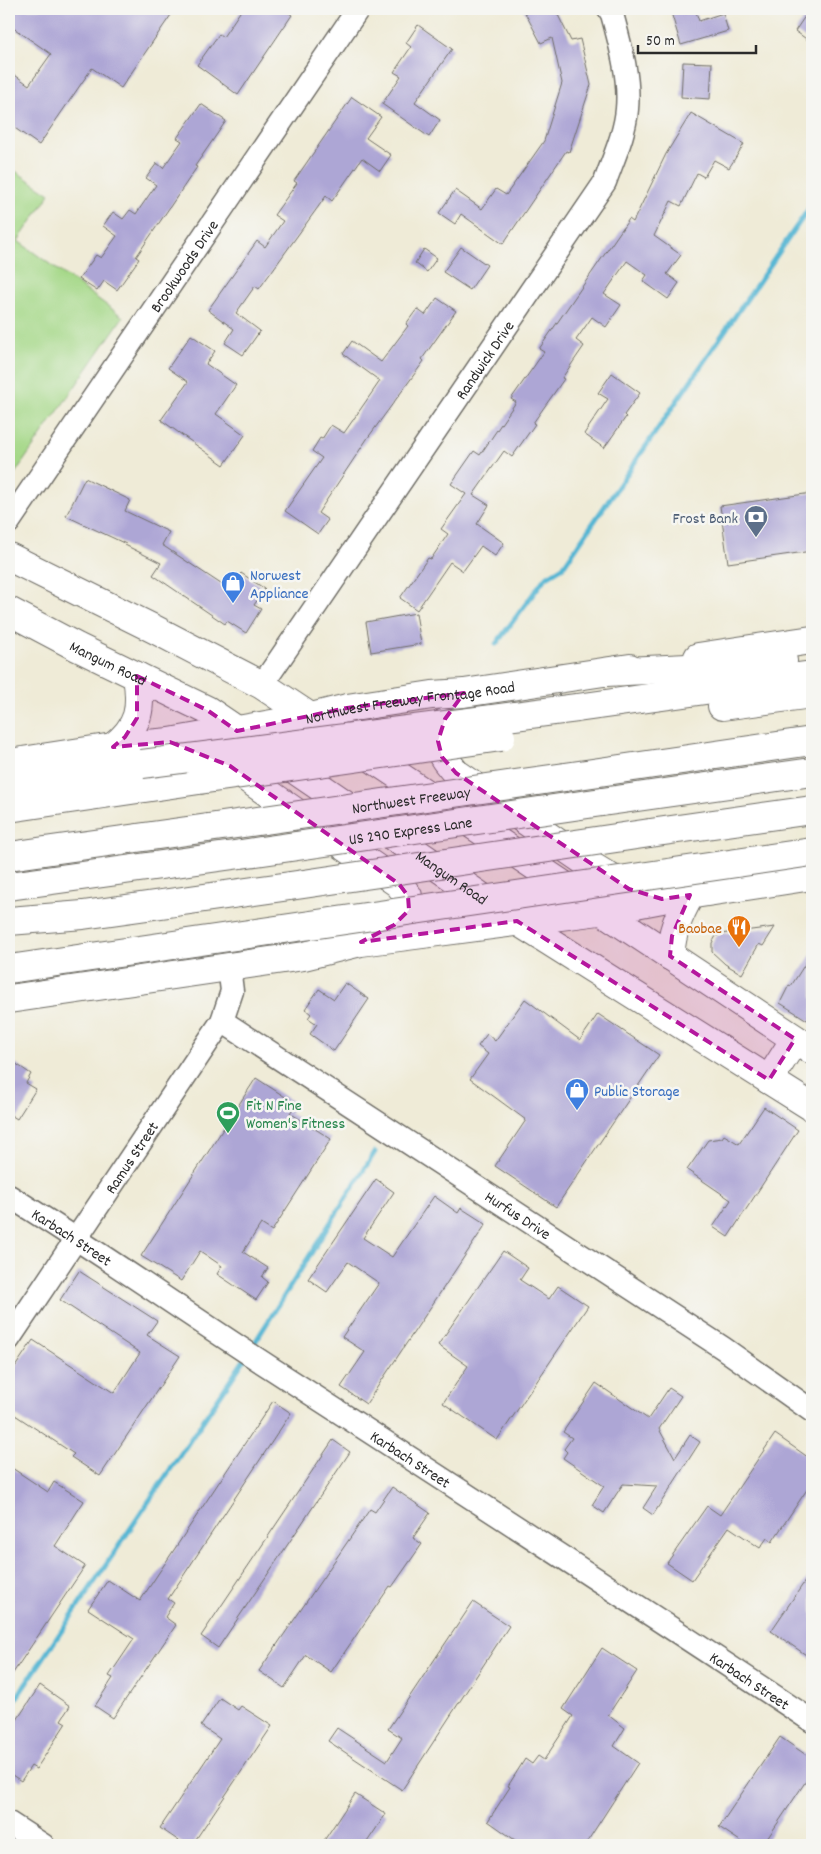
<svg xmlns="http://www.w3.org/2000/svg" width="821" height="1854" viewBox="0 0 821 1854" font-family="Dekko,sans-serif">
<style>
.green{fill:#a5d888;stroke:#68825a}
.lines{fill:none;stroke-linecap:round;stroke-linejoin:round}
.stream{stroke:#55b6d3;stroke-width:5}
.building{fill:#ada6d5}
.minor-casing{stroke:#706e67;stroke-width:25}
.major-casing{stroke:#706e67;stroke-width:30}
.highway-casing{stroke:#706e67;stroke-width:30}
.minor{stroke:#fff;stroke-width:22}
.major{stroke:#fff;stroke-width:28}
.highway{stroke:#fff;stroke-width:28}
.highway-bridge-casing{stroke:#706e67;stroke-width:30;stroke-linecap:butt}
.highway-bridge{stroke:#fff;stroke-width:28}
.marked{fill:#b5179e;fill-opacity:0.2;stroke:#b5179e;stroke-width:4;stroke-dasharray:10 6;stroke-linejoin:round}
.labels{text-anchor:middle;stroke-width:5;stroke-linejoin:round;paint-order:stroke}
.street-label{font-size:16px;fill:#2b2b2b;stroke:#f6f6f2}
.service-label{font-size:16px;fill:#4e5e75;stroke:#f6f6f2;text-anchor:end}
.shop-label{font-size:16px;fill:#366cbe;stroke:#f6f6f2;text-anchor:start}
.food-label{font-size:16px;fill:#c56008;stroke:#f6f6f2;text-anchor:end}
.leisure-label{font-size:16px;fill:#27864d;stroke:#f6f6f2;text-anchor:start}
</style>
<rect width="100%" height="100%" fill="#f6f6f2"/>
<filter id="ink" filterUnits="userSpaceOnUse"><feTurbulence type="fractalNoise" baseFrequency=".02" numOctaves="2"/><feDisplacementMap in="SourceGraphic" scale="10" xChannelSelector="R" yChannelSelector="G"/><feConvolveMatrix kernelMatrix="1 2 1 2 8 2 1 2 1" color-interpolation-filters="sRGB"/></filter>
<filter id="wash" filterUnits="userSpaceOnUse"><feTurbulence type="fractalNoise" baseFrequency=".0096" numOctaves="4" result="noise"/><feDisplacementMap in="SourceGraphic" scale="20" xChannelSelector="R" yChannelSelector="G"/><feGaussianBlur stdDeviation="1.12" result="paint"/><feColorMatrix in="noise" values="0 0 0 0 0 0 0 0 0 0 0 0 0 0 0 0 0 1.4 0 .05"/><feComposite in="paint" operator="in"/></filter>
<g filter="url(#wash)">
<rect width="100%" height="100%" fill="#efebd7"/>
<polygon class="green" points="9,167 50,194 18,241 123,317 9,482"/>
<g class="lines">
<g class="stream">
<polyline points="496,644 545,578 563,567 812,204"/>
<polyline points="252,1347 375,1152"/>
<polyline points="9,1709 246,1357"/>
</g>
</g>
<g id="blocks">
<g class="building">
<polygon points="9,9 175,9 121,88 92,68 39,145 9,124 9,71 29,85 51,54 9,25"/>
<polygon points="242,9 283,9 292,15 238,95 197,65 219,34 223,37"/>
<polygon points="523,9 555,9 571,41 580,39 591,85 569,152 566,151 503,244 461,214 455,224 439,213 455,190 482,209 496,189 506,195 544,141 562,83 552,38 541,43"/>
<polygon points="670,9 695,9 699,21 723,13 728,31 681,45"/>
<polygon points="810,9 812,9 812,43 795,31"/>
<polygon points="418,25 452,49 415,102 440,120 429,137 382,104 401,76 394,72 411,47 406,43"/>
<polygon points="683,62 712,63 710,99 681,97"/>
<polygon points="352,97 381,117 366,138 391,155 380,171 362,158 332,201 326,196 259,289 255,286 236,313 260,331 243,355 225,343 234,329 208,310 257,241 265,247 283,221 274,215 297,183 294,181"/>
<polygon points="201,104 226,121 195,166 197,167 136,257 139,259 117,290 104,281 97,291 79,279 96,255 101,258 117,236 103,226 113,212 123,219 130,210 136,214 156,185 146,178 157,163 163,168 182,141 177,138"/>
<polygon points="691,113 744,144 729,168 714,160 704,177 697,173 681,206 671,201 654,236 681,255 667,274 679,283 668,299 643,281 647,275 627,261 604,294 621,305 606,327 592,317 576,340 584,346 562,378 564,379 533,423 535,424 512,457 504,451 473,495 489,505 477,524 504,543 495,556 481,546 463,571 450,562 417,610 400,598 428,558 431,559 448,534 441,529 466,494 451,484 474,451 480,455 516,402 511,399 544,352 539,349 629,219 633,222 666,154"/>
<polygon points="461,247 487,265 470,290 443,272"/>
<polygon points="424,249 437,258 427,272 415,263"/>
<polygon points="437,298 456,311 422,359 424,361 367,439 318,513 328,520 318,534 285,511 322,458 312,451 320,438 322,439 331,425 344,433 380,381 343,354 352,341 381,362 408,326 406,324 417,309 425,315"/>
<polygon points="191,335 215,351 206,364 236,385 216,414 245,435 224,465 161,420 188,382 168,368"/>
<polygon points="612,373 640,393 624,415 626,417 604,448 584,434 608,399 598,393"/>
<polygon points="85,478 130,500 125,511 169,532 162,545 230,590 241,573 265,589 254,605 261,609 246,633 227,621 225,624 153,575 161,563 125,545 126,544 66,516"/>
<polygon points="812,493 812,551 728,563 720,506"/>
<polygon points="416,613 421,644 371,652 366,622"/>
<polygon points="775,927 763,946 759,944 742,974 725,964 712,952 712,943 716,936 720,934"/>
<polygon points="812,953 812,1023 780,1003 789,985 791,986"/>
<polygon points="345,983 369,999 334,1051 310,1034 317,1024 308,1018 311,1014 305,1009 319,989 334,999"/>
<polygon points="525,999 580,1040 598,1014 659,1055 556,1207 495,1166 526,1120 470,1079 488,1054 478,1046 487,1034 495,1041"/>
<polygon points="9,1059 31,1074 26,1083 36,1089 17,1119 9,1114"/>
<polygon points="256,1078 296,1104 290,1113 331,1139 272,1231 261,1224 243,1252 268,1268 262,1277 268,1282 256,1300 217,1274 222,1266 200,1251 181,1281 141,1256"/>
<polygon points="764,1107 798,1130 728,1237 713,1227 731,1200 687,1170 708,1140 722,1138 724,1135 739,1144"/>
<polygon points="376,1179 394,1192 363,1238 392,1257 434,1196 458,1213 461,1208 486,1224 366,1404 341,1387 365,1352 342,1337 379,1283 348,1262 327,1292 308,1279"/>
<polygon points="503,1251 528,1268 520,1280 549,1299 558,1286 588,1306 497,1440 443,1403 468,1366 438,1345"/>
<polygon points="79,1271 157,1321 147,1335 180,1356 100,1476 71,1457 74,1454 9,1411 9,1376 33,1340 114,1393 140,1353 60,1300"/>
<polygon points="596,1383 648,1419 669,1388 681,1396 659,1429 675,1458 690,1435 700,1442 653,1515 643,1508 657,1486 623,1484 604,1513 592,1505 604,1486 563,1458 567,1452 564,1449 572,1438 563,1432"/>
<polygon points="273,1401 291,1413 168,1599 174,1603 165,1617 176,1625 113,1718 95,1706 113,1678 109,1676 134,1639 88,1609 108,1580 140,1601"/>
<polygon points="775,1434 812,1460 812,1482 772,1542 767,1538 760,1548 729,1527 692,1580 667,1563 707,1506 720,1515"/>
<polygon points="333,1440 350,1452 218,1648 201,1636"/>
<polygon points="9,1466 48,1492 54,1482 84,1501 55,1546 85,1566 9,1679"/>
<polygon points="392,1487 430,1513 413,1538 422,1544 392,1587 390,1586 331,1672 306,1655 284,1688 259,1671 370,1509 375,1512"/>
<polygon points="812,1571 812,1659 771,1631"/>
<polygon points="473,1602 509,1626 402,1790 328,1741 337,1728 387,1761 402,1738 388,1729"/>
<polygon points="602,1648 637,1671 608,1715 625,1728 614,1746 638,1763 585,1845 522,1845 488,1821 510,1787 508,1786 525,1759 532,1764 538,1756 544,1760 573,1716 563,1709"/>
<polygon points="40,1685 70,1706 61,1720 66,1723 46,1754 36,1769 31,1766 21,1781 9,1773 9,1732"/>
<polygon points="220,1698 238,1710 241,1706 272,1726 192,1845 185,1845 160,1828 220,1739 201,1726"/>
<polygon points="780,1737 812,1759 812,1772 763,1845 746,1845 719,1827"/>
<polygon points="355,1794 386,1814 365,1845 321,1845"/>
</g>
</g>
</g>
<g filter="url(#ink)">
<use href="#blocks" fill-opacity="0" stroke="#706e67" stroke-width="1"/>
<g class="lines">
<g class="minor-casing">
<g id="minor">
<path id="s1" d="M9,522l349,-513"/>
<path id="s2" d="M262,685l343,-503c8,-23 20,-48 22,-73 3,-32 -7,-65 -15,-95l-3,-5"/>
<path id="s3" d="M222,1021l501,327 89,63"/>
<path id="s4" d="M9,1196c89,55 174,115 262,172 181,117 362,234 541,353"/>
<path id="s5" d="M9,1339l213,-318 10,-30 -3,-24"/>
<polyline points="9,1823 43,1845"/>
</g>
</g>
<g class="major-casing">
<g id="major">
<polyline points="9,557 154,629 262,685 812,1050"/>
<path id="s6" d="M9,611l68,36 130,63 310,211 295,186"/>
<polyline points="698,657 812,640"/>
<path d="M444,723c-9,26 -5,30 12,50l137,94 36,22"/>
<path d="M113,747c27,-21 29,-39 24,-71"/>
<path id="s7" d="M9,763l104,-16 57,-5 141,-25 36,-9 85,-13 32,-2 166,-25"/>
<polyline points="228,765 399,884 408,896 409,910 402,919 391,927"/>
<path d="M670,956c2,-25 8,-39 20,-61"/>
<polyline points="9,999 304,956 361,942 599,911 662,899 812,876"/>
<polyline points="769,1080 795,1039"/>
</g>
</g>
<g class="highway-casing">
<g id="highway">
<polyline points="606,672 728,666 783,661"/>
<polyline points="722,706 812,694"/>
<polyline points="577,708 812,675"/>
<polyline points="565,777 812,741"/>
<polyline points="9,783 142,764"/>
<polyline points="602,802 812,772"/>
<polyline points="9,808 199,780"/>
<polyline points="650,833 812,810"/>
<polyline points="9,856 208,828"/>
<polyline points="9,886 241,854"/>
<polyline points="9,921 83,915 290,886"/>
</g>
</g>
<use href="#minor" class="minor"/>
<use href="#major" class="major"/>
<use href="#highway" class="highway"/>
<g class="highway-bridge-casing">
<g id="highway-bridge">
<polyline points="142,764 577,708"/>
<polyline points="199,780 501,737"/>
<path id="s8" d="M208,828l357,-51"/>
<path id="s9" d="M241,854l361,-52"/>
<polyline points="290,886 650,833"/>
<polyline points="9,969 812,852"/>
</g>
</g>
<use href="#highway-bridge" class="highway-bridge"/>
</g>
</g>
<path class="marked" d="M137,676l70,34 30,21 110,-23 117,-15 -19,26 -7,22 4,16 14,16 173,116 33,10 28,-4 -18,41 -2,20 125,83 -26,41 -252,-159 -156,21 33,-17 15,-15 -1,-14 -9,-12 -169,-118 -60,-24 -57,5 12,-10 12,-19z"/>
<defs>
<g id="bank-pin" transform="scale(1.25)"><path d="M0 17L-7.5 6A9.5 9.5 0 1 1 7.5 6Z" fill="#5c6f8a" stroke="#f6f6f2"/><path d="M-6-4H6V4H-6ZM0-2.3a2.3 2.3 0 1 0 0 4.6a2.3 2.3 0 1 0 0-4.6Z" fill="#fff"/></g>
<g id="shop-pin" transform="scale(1.25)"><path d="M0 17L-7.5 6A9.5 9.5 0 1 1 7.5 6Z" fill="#3f7fe0" stroke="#f6f6f2"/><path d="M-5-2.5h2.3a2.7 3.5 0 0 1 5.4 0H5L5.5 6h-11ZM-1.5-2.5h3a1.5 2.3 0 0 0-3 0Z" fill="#fff"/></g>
<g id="restaurant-pin" transform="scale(1.25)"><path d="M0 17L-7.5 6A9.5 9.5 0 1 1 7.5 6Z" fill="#e8710a" stroke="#f6f6f2"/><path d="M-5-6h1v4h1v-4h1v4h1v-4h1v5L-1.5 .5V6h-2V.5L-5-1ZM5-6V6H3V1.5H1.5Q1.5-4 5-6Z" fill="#fff"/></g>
<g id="stadium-pin" transform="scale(1.25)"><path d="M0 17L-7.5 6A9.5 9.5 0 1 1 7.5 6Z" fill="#2e9e5b" stroke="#f6f6f2"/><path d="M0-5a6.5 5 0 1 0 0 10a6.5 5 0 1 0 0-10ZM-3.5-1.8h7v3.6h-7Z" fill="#fff"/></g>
</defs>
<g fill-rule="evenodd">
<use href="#bank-pin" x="756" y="517"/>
<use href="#shop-pin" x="233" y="583"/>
<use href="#restaurant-pin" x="739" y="927"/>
<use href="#shop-pin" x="577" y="1090"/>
<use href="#stadium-pin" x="228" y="1113"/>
</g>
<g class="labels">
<g class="street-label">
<text dy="6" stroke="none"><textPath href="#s1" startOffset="310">Brookwoods Drive</textPath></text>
<text dy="6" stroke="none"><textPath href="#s2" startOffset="394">Randwick Drive</textPath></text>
<text dy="6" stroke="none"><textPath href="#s6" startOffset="112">Mangum Road</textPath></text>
<text dy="6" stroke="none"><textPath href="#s7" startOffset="406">Northwest Freeway Frontage Road</textPath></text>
<text dy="6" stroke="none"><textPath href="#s8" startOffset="205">Northwest Freeway</textPath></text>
<text dy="6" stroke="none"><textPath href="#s9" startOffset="171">US 290 Express Lane</textPath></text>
<text dy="6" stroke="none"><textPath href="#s6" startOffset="518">Mangum Road</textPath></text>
<text dy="6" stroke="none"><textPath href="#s5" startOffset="219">Ramus Street</textPath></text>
<text dy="6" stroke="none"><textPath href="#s3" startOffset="354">Hurfus Drive</textPath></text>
<text dy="6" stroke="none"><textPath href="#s4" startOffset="75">Karbach Street</textPath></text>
<text dy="6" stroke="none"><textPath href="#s4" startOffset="480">Karbach Street</textPath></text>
<text dy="6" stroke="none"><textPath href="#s4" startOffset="885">Karbach Street</textPath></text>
</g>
<g class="service-label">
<text x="738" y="523">Frost Bank</text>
</g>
<g class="shop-label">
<text x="250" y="580">Norwest<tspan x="250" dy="18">Appliance</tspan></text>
<text x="594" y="1096">Public Storage</text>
</g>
<g class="food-label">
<text x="722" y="933">Baobae</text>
</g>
<g class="leisure-label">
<text x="246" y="1110">Fit N Fine<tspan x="246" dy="18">Women's Fitness</tspan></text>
</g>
</g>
<rect width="821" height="1854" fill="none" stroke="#f6f6f2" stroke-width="30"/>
<path d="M638 45v8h118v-8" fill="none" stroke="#2b2b2b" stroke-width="2.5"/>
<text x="646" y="45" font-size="15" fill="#2b2b2b" stroke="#f6f6f2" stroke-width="4" paint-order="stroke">50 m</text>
</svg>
